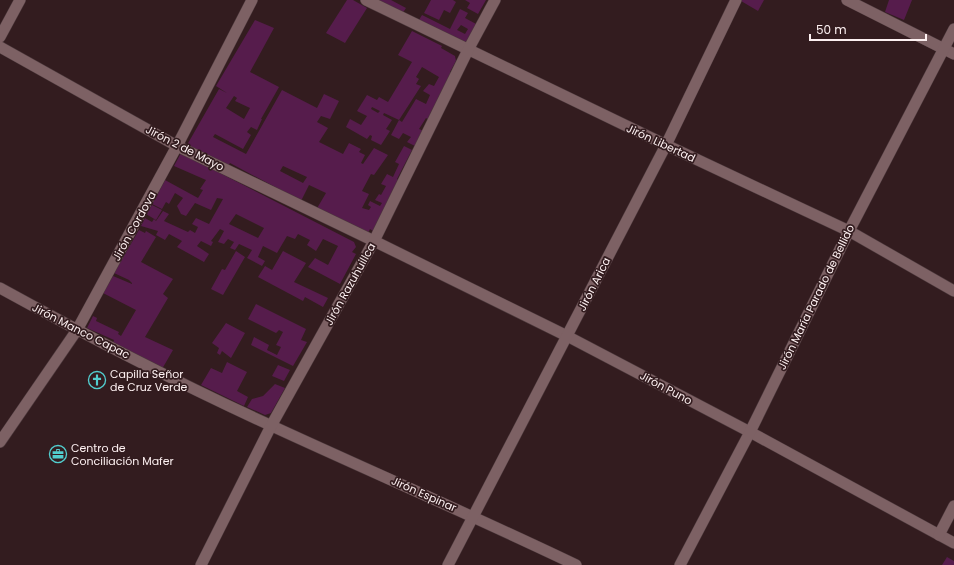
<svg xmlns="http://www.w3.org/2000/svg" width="954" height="565" viewBox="0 0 954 565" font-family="Poppins,sans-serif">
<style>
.building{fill:#561c4c;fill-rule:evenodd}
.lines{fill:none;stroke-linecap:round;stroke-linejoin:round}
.minor-casing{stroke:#4c393c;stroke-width:12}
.tertiary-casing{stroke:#4c393c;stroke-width:12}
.minor{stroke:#7d6164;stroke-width:11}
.tertiary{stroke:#7d6164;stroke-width:11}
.labels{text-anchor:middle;stroke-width:3.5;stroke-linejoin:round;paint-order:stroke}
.street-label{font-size:11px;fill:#fdf0f1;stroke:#331c1f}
.poi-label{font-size:11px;fill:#fdf0f1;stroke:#331c1f;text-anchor:start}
</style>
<rect width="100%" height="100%" fill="#331c1f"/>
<g class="building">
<polygon points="347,0 353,0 367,8 345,43 326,33"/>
<polygon points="373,0 391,0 406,8 402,14"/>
<polygon points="431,0 453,0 456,2 450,13 444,10 439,20 424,13"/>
<polygon points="465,0 486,0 478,14 467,8 470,3"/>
<polygon points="741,0 764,0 758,11 741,1"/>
<polygon points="889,0 912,0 904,20 885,12"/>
<path d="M460,9l8,4 -3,5 13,7 -11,21 -48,-26 3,-5 28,14zM461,25l7,4 -3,5 -8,-4z"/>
<path d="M255,20l19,8 -24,44 29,15 -18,32h1l-5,11 -6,-3 -4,5 4,3 -8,14 -28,-15 -2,3 33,17 36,-64 35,18 7,-14 15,7 -9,18 -9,-3 -4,6 11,6 -9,14 24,12 6,-11 12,6 -2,3 6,3 -4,8 2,1 11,-16 14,7 -14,20 -3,-1 -9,17 7,3 -7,14 7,2 2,-3 -3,-2 2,-4 10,5 2,-3 -7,-3 4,-6 2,1 5,-9 -5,-2 6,-10 6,3 6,-13 -4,-2 9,-16 8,4 -15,29 3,2 -27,50 -3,-2 -3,6 -51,-25 10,-17 -17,-8 -8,16 -71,-38 -2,3 -41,-21 32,-56 8,4 -11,-7zM234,96l3,2 -2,3 15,7 -6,11 -18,-11zM283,166l24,11 -4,6 -23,-12z"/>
<path d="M412,31l30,15 -1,2 14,8 1,5 -6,11 3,2 -23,40 1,1 -2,5 -3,-2 -7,11 5,2 -9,15 -8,-4 4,-5 -8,-4 -4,6 -8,-4 8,-15 3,2 14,-23 10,5 4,-9 -7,-4 6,-7 5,2 5,-9 -17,-10 -6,10 3,2 -3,5 5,2 -22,34 -15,-7 -1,2 9,5 -6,9 4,2 -9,14 -10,-5 1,-4 -2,-1 -3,4 -21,-12 4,-8 11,6 6,-9 -10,-5 10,-16 10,5 2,-3 9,5 24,-40 -14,-7zM372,107l8,4 -2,2 -7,-4z"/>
<path d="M181,153l173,89 2,5 -4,5 4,2 -16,30 -32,-17 7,-9 13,7 10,-19 -15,-7 -7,12 -9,-6 3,-5 -12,-6 -3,5 -8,-3 -10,17 -14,-7 -5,11 7,4 -3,5 -15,-8 5,-8 -13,-6 -4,6 -5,-2 4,-6 -6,-3 -4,5 -6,-2 6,-11 -4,-2 -9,12 2,1 -2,4 -10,-5 -4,5 12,8 -5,8 -27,-15 5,-6 -13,-7 -4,6 -9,-5 2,-4 -17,-5 4,-8 7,4 2,-3 2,2 7,-10 6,3 -5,7 24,11 2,-2 5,3 3,-6 -6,-3 4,-6 13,6 14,-25 -6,-1 -6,12 -16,-7 -9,13 -5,-2 -4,-8 6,-8 -8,-5 -6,11 -3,-2 -4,7 -10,-5 13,-24 33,18 5,-8 -3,-1 6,-9 -32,-14zM236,214l28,14 -6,10 -29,-14z"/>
<polygon points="152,205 162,210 156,220 146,214"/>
<polygon points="139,230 145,233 146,231 156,237 141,262 173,279 163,294 168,298 145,337 173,350 162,369 113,343 114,340 87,328 93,316 97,318 96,321 119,332 118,334 121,336 136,310 103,293 113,276 132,284 132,283 129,280 114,273"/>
<polygon points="236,251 245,257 223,295 211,289 222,269 225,270"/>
<polygon points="283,251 306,263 294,282 328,298 323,307 305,297 303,301 258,277 265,266 272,270"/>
<polygon points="256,304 306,329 301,340 307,342 293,366 251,345 254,337 269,345 267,350 277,355 281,347 276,345 283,332 279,330 276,333 248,319"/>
<polygon points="226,323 245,333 231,358 222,351 220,355 217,353 219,348 212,343"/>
<polygon points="227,362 247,372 237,391 248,397 244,406 201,385 211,368 222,373"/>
<polygon points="278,365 290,370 284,381 272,376"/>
<polygon points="275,384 285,388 271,413 265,415 247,407 252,399 263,396"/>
<polygon points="947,557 954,561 954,565 942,565"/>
</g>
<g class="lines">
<g class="minor-casing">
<g id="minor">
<polyline points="366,0 666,145 849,231 954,291"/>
<polyline points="847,0 954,54"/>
<polyline points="0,37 20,0"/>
<polyline points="0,47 177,146 374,241 567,336 750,432 954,543"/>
<path d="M0,288c89,49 180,96 272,138 102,47 204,91 304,139"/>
<polyline points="0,442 77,330 177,146 252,0"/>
<polyline points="939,535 954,506"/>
<polyline points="448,565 666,145 736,0"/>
<polyline points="680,565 750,432 849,231 954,29"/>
</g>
</g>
<g class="tertiary-casing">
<polyline id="tertiary" points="201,565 271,426 374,241 468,50 495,0"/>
</g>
<use href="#minor" class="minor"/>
<use href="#tertiary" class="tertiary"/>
</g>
<defs>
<g id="church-ring" transform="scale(0.9)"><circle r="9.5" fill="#331c1f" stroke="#52cdce" stroke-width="1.5"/><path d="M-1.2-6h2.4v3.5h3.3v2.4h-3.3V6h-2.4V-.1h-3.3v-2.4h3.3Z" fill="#52cdce"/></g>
<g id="office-ring" transform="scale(0.9)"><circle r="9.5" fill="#331c1f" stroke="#52cdce" stroke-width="1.5"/><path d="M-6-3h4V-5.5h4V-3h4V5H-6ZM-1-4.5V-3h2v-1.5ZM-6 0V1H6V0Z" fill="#52cdce"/></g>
</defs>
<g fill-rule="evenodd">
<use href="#church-ring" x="97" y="380"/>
<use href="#office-ring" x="58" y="454"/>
</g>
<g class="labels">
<g class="street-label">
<text transform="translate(661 143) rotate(25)" y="4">Jirón Libertad</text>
<text transform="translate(185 148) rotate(27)" y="4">Jirón 2 de Mayo</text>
<text transform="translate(134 226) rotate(-61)" y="4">Jirón Cordova</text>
<text transform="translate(350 284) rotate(-61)" y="4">Jirón Razuhuillca</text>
<text transform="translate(594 284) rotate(-63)" y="4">Jirón Arica</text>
<text transform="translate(816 297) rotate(-64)" y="4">Jirón María Parado de Bellido</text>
<text transform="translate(81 331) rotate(27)" y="4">Jirón Manco Capac</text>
<text transform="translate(666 388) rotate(28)" y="4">Jirón Puno</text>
<text transform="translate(424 494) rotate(24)" y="4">Jirón Espinar</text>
</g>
<g class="poi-label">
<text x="110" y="378">Capilla Señor<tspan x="110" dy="13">de Cruz Verde</tspan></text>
<text x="71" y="452">Centro de<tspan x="71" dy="13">Conciliación Mafer</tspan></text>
</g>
</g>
<path d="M810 34v6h116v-6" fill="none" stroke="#fdf0f1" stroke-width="2"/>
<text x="816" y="34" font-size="12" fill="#fdf0f1" stroke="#331c1f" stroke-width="3" paint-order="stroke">50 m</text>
</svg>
